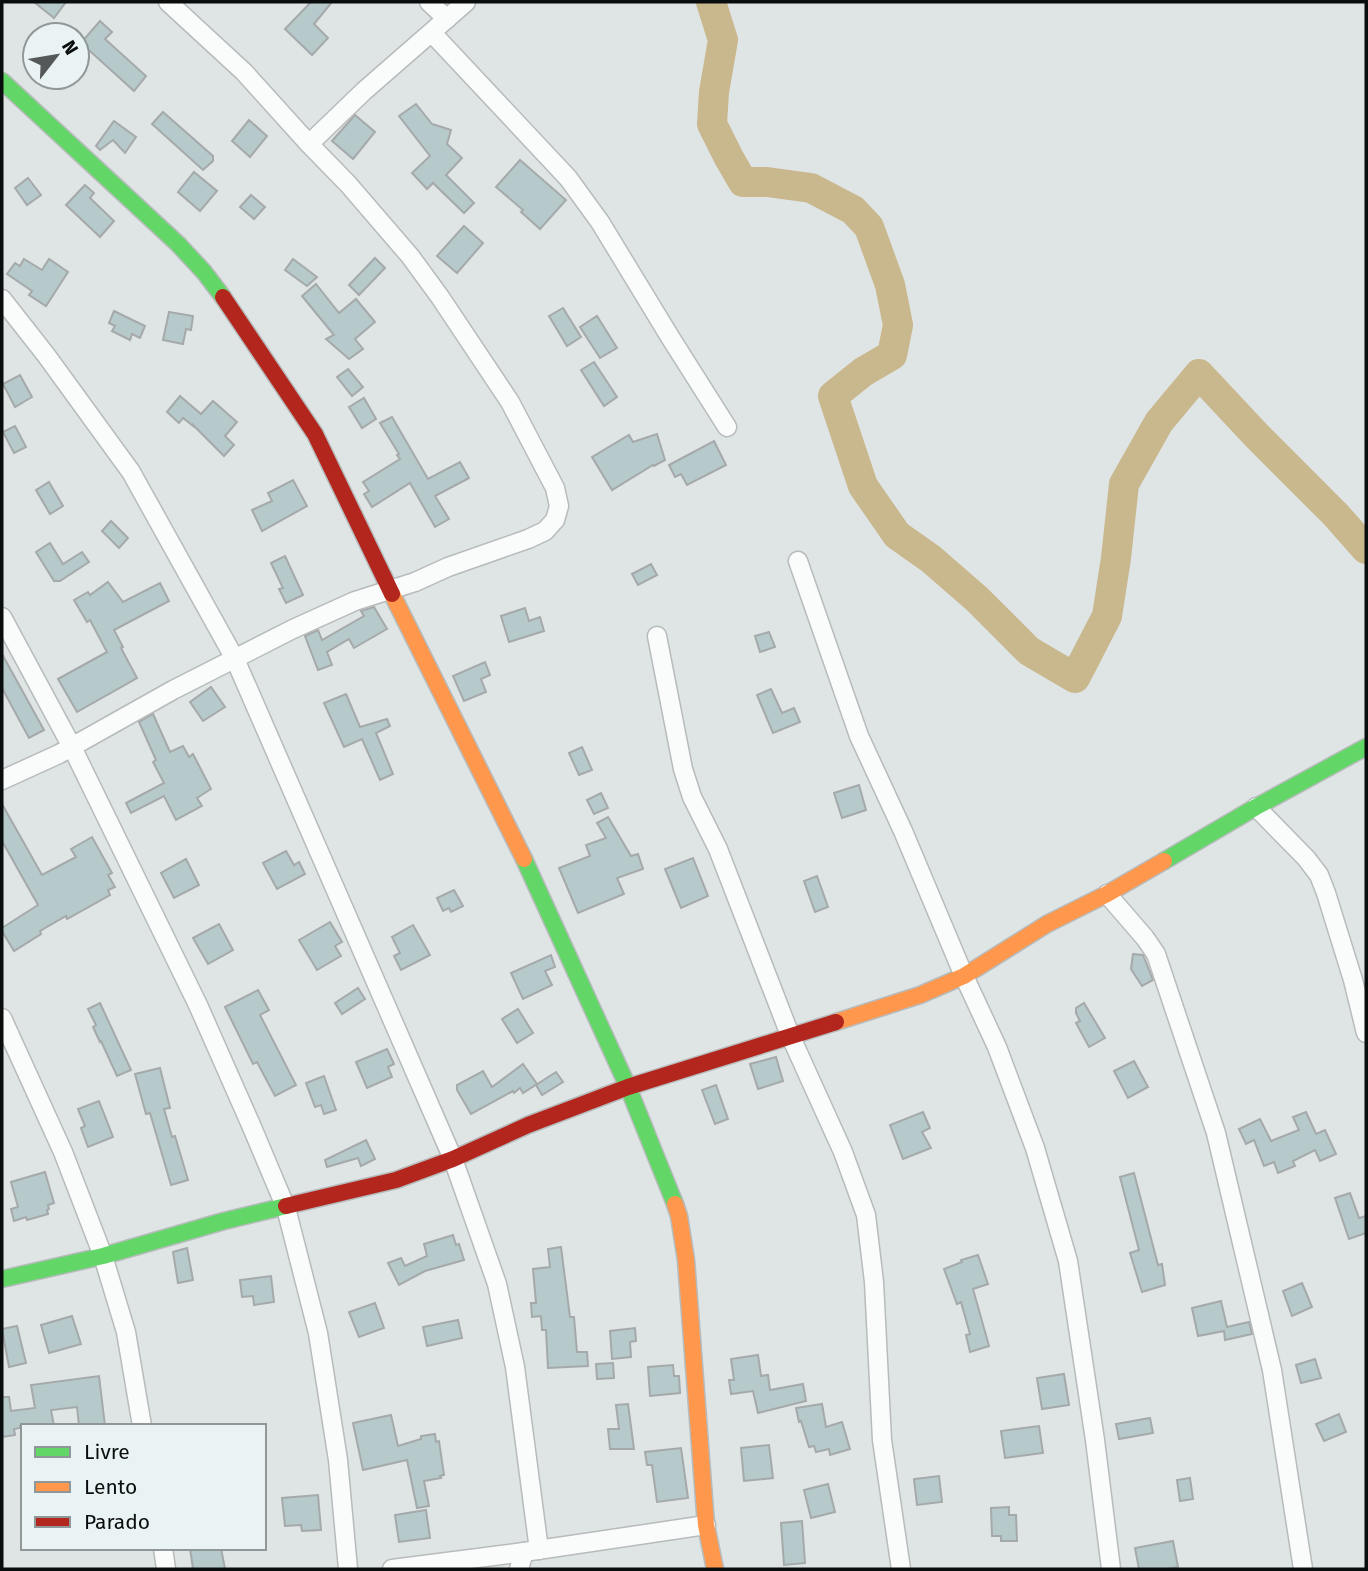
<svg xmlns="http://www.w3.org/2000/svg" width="1368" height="1571" viewBox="0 0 1368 1571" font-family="'Fira Sans',sans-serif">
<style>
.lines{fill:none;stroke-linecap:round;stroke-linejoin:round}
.river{stroke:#c9b78d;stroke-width:30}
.building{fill:#b6c9cb;stroke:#a5a9aa;stroke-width:2}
.street-casing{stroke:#b7bbbb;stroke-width:21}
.fast-casing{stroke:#b7bbbb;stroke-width:19}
.slow-casing{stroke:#b7bbbb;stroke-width:19}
.jam-casing{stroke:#b7bbbb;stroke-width:19}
.street{stroke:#fafbfb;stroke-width:18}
.fast{stroke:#63d668;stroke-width:16}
.slow{stroke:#ff974d;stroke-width:16}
.jam{stroke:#b3261e;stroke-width:16}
</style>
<rect width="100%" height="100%" fill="#dfe4e4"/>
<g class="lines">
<polyline class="river" points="711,2 723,40 714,92 712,124 729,158 743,182 767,182 811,188 853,210 869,227 890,285 898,325 892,355 863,372 833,396 863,486 897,535 931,559 977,599 1029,651 1075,678 1107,616 1116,558 1124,484 1159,422 1199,374 1257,436 1336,515 1366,549"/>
</g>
<g class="building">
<polygon points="34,2 66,2 54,18"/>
<polygon points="311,2 332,2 314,24 328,38 312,55 285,29"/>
<polygon points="100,21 112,32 105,39 146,76 134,91 81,43"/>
<polygon points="416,104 432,124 451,130 447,144 462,158 446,175 474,203 464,213 433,183 427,189 412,173 430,156 399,116"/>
<polygon points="163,112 213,156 213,161 203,170 152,124"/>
<polygon points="355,115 375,132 353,159 332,141"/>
<polygon points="249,120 267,136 250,157 232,141"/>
<polygon points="114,121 136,137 125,153 113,140 100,150 96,146"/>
<polygon points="520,160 566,200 540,229 521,212 523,210 496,187"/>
<polygon points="194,172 217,191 200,211 178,192"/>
<polygon points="28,178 41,195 27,205 15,188"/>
<polygon points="85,185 94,193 90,198 114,221 100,237 66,205"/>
<polygon points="251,195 265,207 254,219 240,207"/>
<polygon points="464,226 483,243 457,273 437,256"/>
<polygon points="375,258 385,268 359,295 349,285"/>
<polygon points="24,259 42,270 49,259 68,272 46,306 29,295 32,291 7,274 15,263 20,266"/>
<polygon points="293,259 317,277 307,286 285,270"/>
<polygon points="316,284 339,313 356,299 375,322 355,339 363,349 349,359 326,339 334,335 302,296"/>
<polygon points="563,308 581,337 567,346 549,316"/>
<polygon points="114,311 145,326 140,338 132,334 130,340 112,331 115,326 109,323"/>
<polygon points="169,312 193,316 191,330 186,329 183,344 163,340"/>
<polygon points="597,316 617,348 600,358 580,327"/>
<polygon points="594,362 617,397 604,406 581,370"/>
<polygon points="348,369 363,387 352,396 337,377"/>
<polygon points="20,375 32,397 15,407 3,384"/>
<polygon points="180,396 201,414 213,401 237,422 225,436 234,445 224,456 193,425 193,426 183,418 179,423 167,412"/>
<polygon points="364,398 376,419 362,428 349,407"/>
<polygon points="392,417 428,479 460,462 469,478 435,496 449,519 435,527 410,483 372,507 364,494 369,491 363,482 400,459 397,455 399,454 380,423"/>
<polygon points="15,426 26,447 14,453 3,432"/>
<polygon points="657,434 665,460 654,466 653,465 612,490 592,457 629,435 633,442"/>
<polygon points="714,441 726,465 687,485 681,474 675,477 669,465"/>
<polygon points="293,480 307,506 262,531 252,510 272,501 268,493"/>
<polygon points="49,482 63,506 50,514 36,490"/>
<polygon points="111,521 128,538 119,548 102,531"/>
<polygon points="50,543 63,564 82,552 89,562 60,581 54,581 36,552"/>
<polygon points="285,556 303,595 286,603 279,589 283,588 271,563"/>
<polygon points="651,564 657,575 638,585 632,574"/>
<polygon points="108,582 123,602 160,583 169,601 114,630 123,647 121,648 137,678 77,712 58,679 107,652 90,620 87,622 74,600 88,592 90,595"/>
<polygon points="374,607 387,629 354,648 349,639 327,652 332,665 318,670 305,636 318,630 322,640 364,616 361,611"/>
<polygon points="525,608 529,621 540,617 544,631 509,642 501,616"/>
<polygon points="769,632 775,647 760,652 755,636"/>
<polygon points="2,654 44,730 29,738 2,688"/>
<polygon points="485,662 490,675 481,679 486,692 464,701 453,676"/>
<polygon points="211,687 225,707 203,721 190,702"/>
<polygon points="771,689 782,713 794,708 800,722 773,733 757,695"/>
<polygon points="346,694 360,727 387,719 390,726 376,733 393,774 380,780 362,739 344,747 324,703"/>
<polygon points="153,714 170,752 183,746 189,757 193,754 211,789 197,798 202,806 176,820 164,796 131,813 126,803 164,783 153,762 156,760 139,722"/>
<polygon points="582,747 592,770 579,775 569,753"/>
<polygon points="859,785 866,810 842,818 834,793"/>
<polygon points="601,793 608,808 594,814 587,800"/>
<polygon points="2,804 42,875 76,857 71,849 92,837 112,873 108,875 115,887 108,890 110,895 67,919 66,916 40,931 41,934 14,951 2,931 2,928 38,905 2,841"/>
<polygon points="608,817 631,856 638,854 643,869 617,878 624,894 578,913 559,868 590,856 586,845 606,838 597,823"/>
<polygon points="286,851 294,865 299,862 305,874 277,889 263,863"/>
<polygon points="693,858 708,896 681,908 665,869"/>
<polygon points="186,859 199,885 174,898 161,873"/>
<polygon points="817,876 828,907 815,912 804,881"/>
<polygon points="454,890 463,906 451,912 449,908 443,911 437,898"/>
<polygon points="330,922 342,942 335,946 341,956 317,970 299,940"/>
<polygon points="219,924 233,950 208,964 193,938"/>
<polygon points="413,925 430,955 401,970 394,956 400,953 392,937"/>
<polygon points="1133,954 1143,955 1153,980 1142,986 1131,969"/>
<polygon points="551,955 555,967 545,971 552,985 523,999 511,973"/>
<polygon points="358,988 365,999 342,1014 335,1003"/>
<polygon points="258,990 269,1010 260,1015 296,1085 275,1096 257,1062 253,1064 225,1007"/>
<polygon points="100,1003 131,1070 117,1076 101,1041 100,1042 93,1027 96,1025 88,1009"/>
<polygon points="1084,1003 1105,1038 1089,1047 1076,1023 1080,1021 1076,1013 1076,1008"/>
<polygon points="518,1009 533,1033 517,1043 502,1019"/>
<polygon points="387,1049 394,1064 388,1067 392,1077 367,1088 356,1062"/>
<polygon points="776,1057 783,1081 758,1089 750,1064"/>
<polygon points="1134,1061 1148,1087 1128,1098 1114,1071"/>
<polygon points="523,1064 537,1084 523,1093 520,1088 514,1093 513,1091 471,1114 457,1090 457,1085 483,1071 492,1087"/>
<polygon points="160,1068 170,1108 164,1109 172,1137 175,1136 188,1180 171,1185 150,1113 146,1114 135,1074"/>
<polygon points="556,1072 563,1082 542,1095 536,1085"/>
<polygon points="324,1076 336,1110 324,1114 321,1105 315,1107 306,1083"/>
<polygon points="716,1085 728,1119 715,1124 702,1090"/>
<polygon points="99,1101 113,1137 88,1147 81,1128 85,1126 78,1109"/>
<polygon points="923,1112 930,1128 922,1132 931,1148 903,1159 890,1125"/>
<polygon points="1306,1112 1316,1134 1325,1130 1336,1154 1320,1161 1315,1150 1293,1161 1295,1166 1278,1173 1274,1162 1264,1166 1254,1140 1246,1144 1239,1129 1260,1119 1271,1141 1299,1130 1293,1117"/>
<polygon points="366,1140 375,1159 361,1166 358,1158 327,1167 325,1160"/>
<polygon points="45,1172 54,1203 48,1205 49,1209 47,1210 48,1214 27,1220 26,1217 14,1221 11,1209 18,1207 11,1182"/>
<polygon points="1134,1173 1158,1265 1162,1264 1165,1285 1142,1292 1130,1253 1139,1250 1120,1177"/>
<polygon points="1350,1193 1359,1218 1366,1216 1366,1233 1349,1239 1335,1198"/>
<polygon points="453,1235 456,1245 459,1244 464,1260 425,1271 399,1285 388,1263 401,1258 405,1266 427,1256 424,1244"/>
<polygon points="561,1247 570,1317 574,1317 577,1352 587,1352 588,1366 548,1368 546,1330 542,1330 541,1316 532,1317 531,1303 536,1303 533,1269 550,1267 548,1249"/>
<polygon points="187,1248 193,1280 178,1283 173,1252"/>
<polygon points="978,1255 988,1284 973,1289 989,1346 970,1352 966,1335 970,1334 961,1302 957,1304 944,1269 962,1262 961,1260"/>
<polygon points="271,1276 274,1302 254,1305 253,1296 242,1297 240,1280"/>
<polygon points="1302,1283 1312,1307 1292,1316 1283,1291"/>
<polygon points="1221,1301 1227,1327 1249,1322 1252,1334 1225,1340 1224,1331 1198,1336 1192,1308"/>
<polygon points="375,1303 384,1328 359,1337 349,1312"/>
<polygon points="72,1316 81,1344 49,1353 41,1325"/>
<polygon points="458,1320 462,1338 427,1346 423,1327"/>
<polygon points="17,1326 26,1363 9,1367 2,1329"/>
<polygon points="635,1328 636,1341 630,1342 631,1357 612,1359 610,1331"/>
<polygon points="758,1355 761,1376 768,1375 770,1390 803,1384 806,1401 758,1413 753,1391 731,1394 729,1380 734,1380 731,1359"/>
<polygon points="1315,1359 1321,1378 1301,1383 1296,1365"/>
<polygon points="613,1363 614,1378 597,1379 596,1364"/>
<polygon points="673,1365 674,1376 679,1376 680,1393 650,1396 648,1367"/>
<polygon points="1064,1374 1069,1405 1042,1409 1037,1378"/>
<polygon points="99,1376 105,1426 79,1426 77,1407 51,1410 54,1426 20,1426 20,1428 14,1429 15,1435 2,1437 2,1397 9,1397 11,1411 35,1408 31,1385"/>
<polygon points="628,1404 634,1449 610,1449 608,1429 619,1429 616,1405"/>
<polygon points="822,1404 826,1427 842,1422 850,1449 830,1455 829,1449 816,1452 814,1446 809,1447 801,1421 799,1422 796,1408"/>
<polygon points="1339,1414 1346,1432 1324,1441 1316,1424"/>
<polygon points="391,1415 398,1446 421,1439 421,1436 435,1434 436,1442 439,1441 444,1475 440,1476 441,1478 424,1481 429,1506 417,1508 407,1460 363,1470 353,1423"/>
<polygon points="1150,1418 1153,1433 1119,1439 1116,1424"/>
<polygon points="1039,1426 1043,1453 1005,1458 1001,1431"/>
<polygon points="769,1445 773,1478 744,1481 741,1448"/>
<polygon points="681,1448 688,1498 657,1502 652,1465 647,1465 645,1452"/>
<polygon points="939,1476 942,1502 917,1505 914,1479"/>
<polygon points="1190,1478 1193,1499 1180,1501 1177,1480"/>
<polygon points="828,1484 835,1512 811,1518 804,1490"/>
<polygon points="318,1495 321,1530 302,1531 301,1525 285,1526 282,1498"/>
<polygon points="1009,1507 1009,1515 1016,1515 1017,1541 1001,1541 1001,1536 992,1536 991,1508"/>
<polygon points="426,1510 430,1538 399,1542 395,1515"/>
<polygon points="802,1521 805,1563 784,1565 781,1523"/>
<polygon points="1173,1541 1178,1567 1167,1569 1139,1569 1135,1548"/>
<polygon points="190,1548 221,1548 225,1569 193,1569"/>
</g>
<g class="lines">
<g class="street-casing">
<g id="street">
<polyline points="168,2 244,72 309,144"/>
<polyline points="429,2 447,19"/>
<polyline points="432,33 568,178 600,222 670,337 727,427"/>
<polyline points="2,299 46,355 131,472 235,659 453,1159 497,1284 515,1367 539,1550"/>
<polyline points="798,561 859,736 903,831 964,976 997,1047 1035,1148 1068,1261 1095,1440 1111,1569"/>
<polyline points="2,617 72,747 198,1005 251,1125 286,1208 318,1333 338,1460 348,1569"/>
<polyline points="657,636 683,769 692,797 718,849 790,1035 843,1152 866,1215 874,1282 882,1440 901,1569"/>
<polyline points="2,780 59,754 173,690 293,629 355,601 415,582 448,567 528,539 545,531 555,520 559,506 555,488 510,402 440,297 410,256 348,184 309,144 364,91 466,2"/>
<polyline points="1256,807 1306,858 1319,875 1326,893 1353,980 1366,1033"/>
<polyline points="1107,894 1145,938 1156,954 1216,1133 1272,1370 1303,1569"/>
<polyline points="2,1018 63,1152 103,1256 126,1332 142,1426"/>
<polyline points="163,1548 166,1569"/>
<polyline points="392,1569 524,1552 706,1525"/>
<polyline points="519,1569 524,1552"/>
</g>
</g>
<g class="fast-casing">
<g id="fast">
<polyline points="2,81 178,244 204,272 223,297"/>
<polyline points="524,859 628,1087 675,1204"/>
<polyline points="1164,861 1256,807 1366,747"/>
<polyline points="2,1279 103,1256 224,1221 286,1206"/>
</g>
</g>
<g class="slow-casing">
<g id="slow">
<polyline points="392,594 524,859"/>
<polyline points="836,1022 920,995 964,976 1047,924 1107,894 1164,861"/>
<polyline points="675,1204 679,1216 686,1260 706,1525 715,1569"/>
</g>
</g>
<g class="jam-casing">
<g id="jam">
<polyline points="223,297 315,434 392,594"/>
<polyline points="286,1206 396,1180 453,1159 528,1125 628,1087 836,1022"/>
</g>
</g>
<use href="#street" class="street"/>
<use href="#fast" class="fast"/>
<use href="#slow" class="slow"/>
<use href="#jam" class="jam"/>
</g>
<rect width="1368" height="1571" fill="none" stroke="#0a0d0d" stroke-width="7"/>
<rect x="21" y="1424" width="245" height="126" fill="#e9f3f4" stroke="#909798" stroke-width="2"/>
<rect x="35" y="1447" width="35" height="10" fill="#63d668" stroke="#909798" stroke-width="2"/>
<text x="84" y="1459" font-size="21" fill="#0a0d0d">Livre</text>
<rect x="35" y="1482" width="35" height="10" fill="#ff974d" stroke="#909798" stroke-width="2"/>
<text x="84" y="1494" font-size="21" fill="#0a0d0d">Lento</text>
<rect x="35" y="1517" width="35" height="10" fill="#b3261e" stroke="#909798" stroke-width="2"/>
<text x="84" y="1529" font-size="21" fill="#0a0d0d">Parado</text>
<g transform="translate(56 56) rotate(59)"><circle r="33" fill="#e9f3f4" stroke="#909798" stroke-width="2"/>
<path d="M0-5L12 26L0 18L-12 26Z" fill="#555858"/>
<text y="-10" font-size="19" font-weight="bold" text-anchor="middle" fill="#0a0d0d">N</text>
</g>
</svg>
